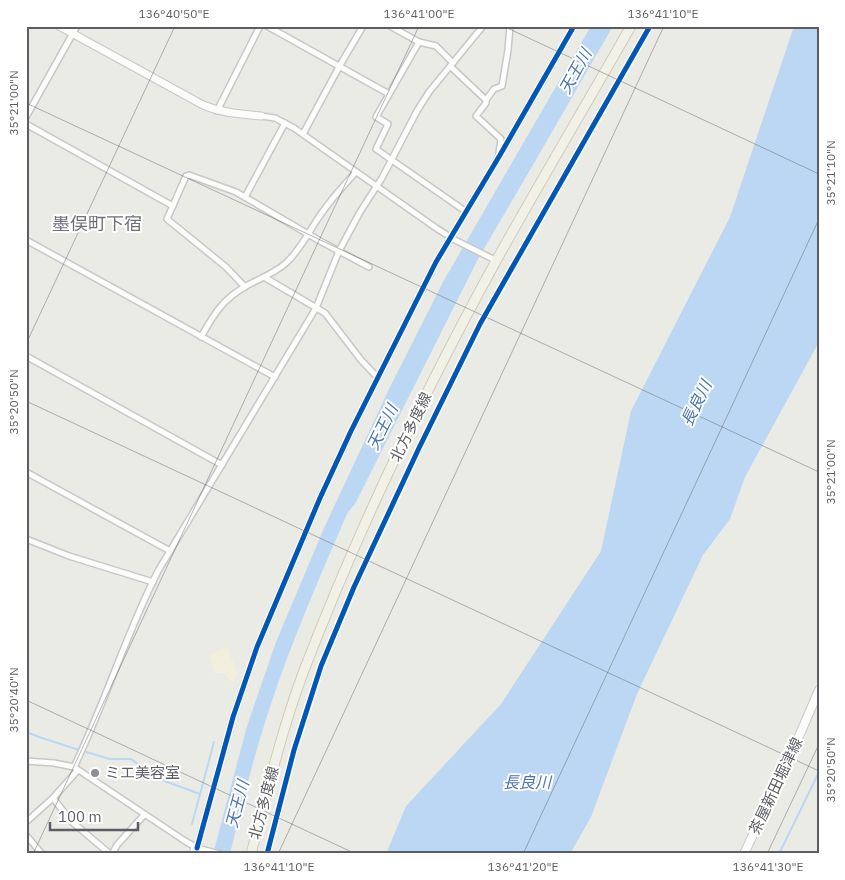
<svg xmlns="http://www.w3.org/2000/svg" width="845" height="880" viewBox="0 0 845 880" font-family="'IBM Plex Sans','Noto Sans JP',sans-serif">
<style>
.sand{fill:#f2efdc}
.water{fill:#bcd7f3}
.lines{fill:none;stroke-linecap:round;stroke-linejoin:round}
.stream{stroke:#bcd7f3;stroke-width:2}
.minor-casing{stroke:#c7c7c7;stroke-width:8}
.tertiary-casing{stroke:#c7c7c7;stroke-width:9}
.secondary-casing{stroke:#c8c8c8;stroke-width:10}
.primary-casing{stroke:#d1ccb6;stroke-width:11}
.minor{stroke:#fcfcfb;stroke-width:5}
.tertiary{stroke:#fcfcfb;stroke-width:7}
.secondary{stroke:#fcfcfb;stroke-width:8}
.primary{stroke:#f2f1e8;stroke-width:9}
.cycleway-casing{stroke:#fff;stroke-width:8}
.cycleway{stroke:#0057b8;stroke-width:5}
.ticks{fill:none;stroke:#5c5e63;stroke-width:1;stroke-opacity:0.45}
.poi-dot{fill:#8e8f91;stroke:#fff;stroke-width:2}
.labels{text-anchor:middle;stroke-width:4;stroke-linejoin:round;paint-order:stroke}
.street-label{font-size:15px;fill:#5c5e63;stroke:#fff}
.poi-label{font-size:15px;fill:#5c5e63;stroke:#fff;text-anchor:start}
.water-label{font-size:16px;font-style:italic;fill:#4a73b2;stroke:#fff}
.quarter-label{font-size:18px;fill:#6d7075;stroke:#fff}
.neatline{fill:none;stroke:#5c5e63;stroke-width:2}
.ticks-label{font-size:12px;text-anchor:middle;fill:#5c5e63}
</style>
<rect width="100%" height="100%" fill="#ebebe6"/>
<polygon class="sand" points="227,647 237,673 233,684 224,673 215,673 209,656"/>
<g class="water">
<path d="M591,26h22l-76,132 -59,101 -123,245 -7,8c-28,64 -56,128 -78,195 -16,48 -28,97 -40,147h-17l34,-128 29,-84 48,-114 65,-139 54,-107z"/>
<polygon points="794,26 819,26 819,342 745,477 730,519 703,555 637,694 591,817 570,854 386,854 406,806 501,704 601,551 631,411 730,217"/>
</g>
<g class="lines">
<g class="stream">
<polyline points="26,732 42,738 79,750"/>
<polyline points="86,752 110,759 131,759 159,779 200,794"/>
<polyline points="192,824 214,742"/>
<polyline points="779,854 819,772"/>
</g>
<g class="minor-casing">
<g id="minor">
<polyline points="267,26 389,94"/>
<polyline points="390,26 419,42 436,46 453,63"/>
<polyline points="419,42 376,117 388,124 376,149 465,211"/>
<polyline points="451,67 486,100 486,103 476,116 501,139 499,153"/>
<polyline points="486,100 494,89 502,86 508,50 510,26"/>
<polyline points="217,111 260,26"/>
<polyline points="261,116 275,118 294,128 436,228 455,240 497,261"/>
<polyline points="26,117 77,26"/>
<polyline points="26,124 173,206"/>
<polyline points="303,134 339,67 363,26"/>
<polyline points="245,197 285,123"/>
<polyline points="26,240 275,377"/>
<polyline points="264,277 325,313 361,360 378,378"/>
<polyline points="245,287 226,267 167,219 186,176 189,175 236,192 320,241 369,267"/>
<path d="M201,337c13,-23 21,-37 45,-51 13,-7 29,-13 40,-23 12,-11 21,-27 29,-40 12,-19 26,-35 41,-51"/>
<polyline points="26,356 222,465"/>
<polyline points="26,472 170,551"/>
<polyline points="26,539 69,556 153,582"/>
<polyline points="26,761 54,763 74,767 185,841 197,848 220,854"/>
<path d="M74,767c31,-64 52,-133 84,-196l158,-263 23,-57 21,-39 22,-34 35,-67 12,-19 54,-66"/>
<polyline points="53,798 71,821 110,854"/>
<polyline points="26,822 53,798 78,770"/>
<polyline points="26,835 42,854"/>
<polyline points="197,848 233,717 257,647 320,498 351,431 436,262 500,155 574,26"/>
<polyline points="112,854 117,845 144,815"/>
</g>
</g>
<g class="tertiary-casing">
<g id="tertiary">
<path d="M59,26l144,79c19,8 37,9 58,11"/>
<polyline points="193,854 195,847"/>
</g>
</g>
<g class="secondary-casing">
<polyline id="secondary" points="744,854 800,734 819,690"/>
</g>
<g class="primary-casing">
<path id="primary" d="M251,854c16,-61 30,-122 52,-181 54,-141 120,-279 193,-412 44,-79 90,-156 135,-235"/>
</g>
<use href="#minor" class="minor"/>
<use href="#tertiary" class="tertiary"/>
<use href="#secondary" class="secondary"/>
<use href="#primary" class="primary"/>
<g class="cycleway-casing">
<g id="cycleway">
<polyline points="197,848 233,717 257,647 320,498 351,431 436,262 500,155 574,26"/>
<polyline points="267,854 294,750 321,666 354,587 419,448 480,324 650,26"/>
</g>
</g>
<use href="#cycleway" class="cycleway"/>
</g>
<path class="ticks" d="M503,26l316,148M26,103l793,369M26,344l149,-318M26,401l793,370M26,700l330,154M33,854l386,-828M278,854l386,-828M523,854l296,-635M767,854l52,-110"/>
<circle class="poi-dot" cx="95" cy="773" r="5"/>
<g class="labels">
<g class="street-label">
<text transform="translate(411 427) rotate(-64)" y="5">北方多度線</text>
<text transform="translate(776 786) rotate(-65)" y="5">茶屋新田堀津線</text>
<text transform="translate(264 803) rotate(-75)" y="5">北方多度線</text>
</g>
<g class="poi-label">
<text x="105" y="778">ミエ美容室</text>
</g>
<g class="water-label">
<text transform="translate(575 71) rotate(-61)" y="6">天王川</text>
<text transform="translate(696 403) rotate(-64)" y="6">長良川</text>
<text transform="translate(382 427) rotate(-64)" y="6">天王川</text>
<text x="527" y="788">長良川</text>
<text transform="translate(237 804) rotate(-75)" y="6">天王川</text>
</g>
<g class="quarter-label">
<text x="97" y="230">墨俣町下宿</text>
</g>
</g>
<rect width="845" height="880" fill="none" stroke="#ffffff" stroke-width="55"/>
<path d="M50 822v8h88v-8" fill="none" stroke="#5c5e63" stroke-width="2.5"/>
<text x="58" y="822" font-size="15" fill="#5c5e63" stroke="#ffffff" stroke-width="4" paint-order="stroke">100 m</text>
<rect x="28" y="28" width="790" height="824" class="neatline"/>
<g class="ticks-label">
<text x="174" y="18">136°40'50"E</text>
<text x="419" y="18">136°41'00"E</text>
<text x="663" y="18">136°41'10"E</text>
<text transform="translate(14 103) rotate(-90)" y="4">35°21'00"N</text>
<text transform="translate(831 173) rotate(-90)" y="4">35°21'10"N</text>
<text transform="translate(14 402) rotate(-90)" y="4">35°20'50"N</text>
<text transform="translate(831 472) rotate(-90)" y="4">35°21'00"N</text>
<text transform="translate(14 700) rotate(-90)" y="4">35°20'40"N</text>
<text transform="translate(831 770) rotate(-90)" y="4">35°20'50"N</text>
<text x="279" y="871">136°41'10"E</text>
<text x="523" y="871">136°41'20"E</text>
<text x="768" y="871">136°41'30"E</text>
</g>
</svg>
